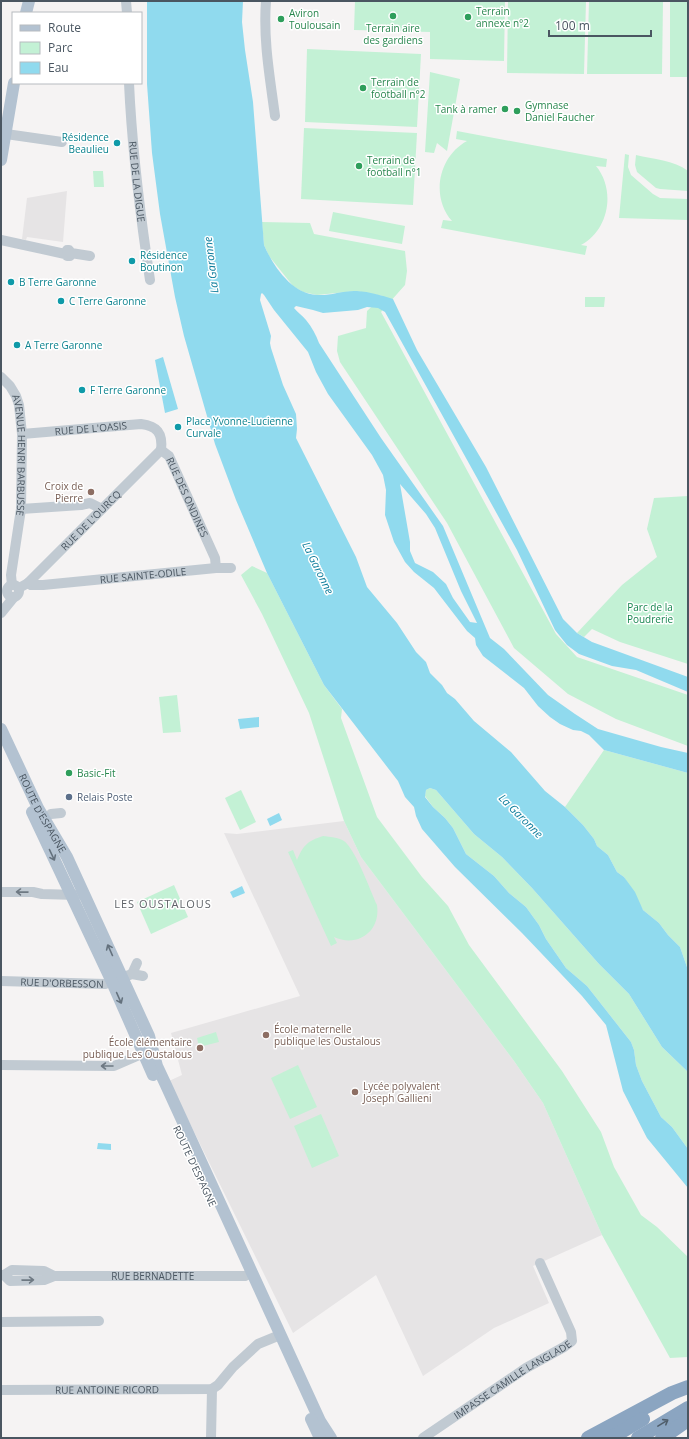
<svg xmlns="http://www.w3.org/2000/svg" width="689" height="1439" viewBox="0 0 689 1439" font-family="'Open Sans',sans-serif">
<style>
.education{fill:#e6e4e5}
.green{fill:#c3f1d5}
.water{fill:#90daee;fill-rule:evenodd}
.lines{fill:none;stroke-linecap:round;stroke-linejoin:round}
.minor{stroke:#c1cad2;stroke-width:10}
.major{stroke:#b3c2d1;stroke-width:12}
.highway{stroke:#8ba5c1;stroke-width:14}
.oneway{stroke:#64717d}
.oneway2{stroke:#6e7983}
.oneway3{stroke:#505e6b}
.leisure-dot{fill:#2e9e5b;stroke:#fff;stroke-width:1.5}
.culture-dot{fill:#0f9aa8;stroke:#fff;stroke-width:1.5}
.education-dot{fill:#8d6e63;stroke:#fff;stroke-width:1.5}
.service-dot{fill:#5c6f8a;stroke:#fff;stroke-width:1.5}
.labels{text-anchor:middle;stroke-width:3;stroke-linejoin:round;paint-order:stroke}
.leisure-label{font-size:10px;fill:#27864d;stroke:#fff;text-anchor:start}
.culture-label{font-size:10px;fill:#0d838f;stroke:#fff;text-anchor:start}
.street-label{font-size:10px;fill:#4a5661;stroke:#fff}
.education-label{font-size:10px;fill:#785e54;stroke:#fff;text-anchor:end}
.park-label{font-size:10px;fill:#17864f;stroke:#fff}
.service-label{font-size:10px;fill:#4e5e75;stroke:#fff;text-anchor:start}
.water-label{font-size:11px;font-style:italic;fill:#0c7c9b;stroke:#fff}
.neighbourhood-label{font-size:11px;letter-spacing:1px;fill:#5f6368;stroke:#fff}
</style>
<rect width="100%" height="100%" fill="#f5f3f3"/>
<g class="education">
<polygon points="67,191 63,242 27,237 26,240 22,239 27,198"/>
<polygon points="344,821 361,857 514,1061 543,1103 602,1235 533,1266 549,1303 494,1328 423,1376 376,1275 293,1333 169,1081 182,1075 171,1033 300,996 224,833 237,834"/>
</g>
<g class="green">
<polygon points="355,1 505,1 504,61 430,59 430,32 354,30"/>
<polygon points="508,1 586,1 584,74 507,73"/>
<polygon points="589,1 663,1 662,74 587,74"/>
<rect x="670" y="1" width="18" height="76"/>
<polygon points="307,49 421,54 417,127 305,122"/>
<polygon points="430,72 460,79 447,151 437,143 434,153 425,152"/>
<polygon points="304,128 417,133 413,205 301,199"/>
<path d="M457,131l150,28 -1,8 -10,-1c20,24 13,64 -15,79l6,1 -2,9 -144,-27 2,-8 9,1c-22,-25 -13,-65 15,-80l-11,-2z"/>
<polygon points="625,154 629,155 628,167 631,175 653,194 660,198 688,199 688,220 619,218"/>
<path d="M636,155c17,4 38,5 52,16v20l-28,-2 -4,-1 -19,-16 -2,-7z"/>
<polygon points="93,171 103,171 104,187 94,187"/>
<polygon points="333,212 405,226 402,244 329,231"/>
<polygon points="262,222 310,223 314,234 405,251 407,271 405,285 381,312 556,634 577,657 688,695 688,746 616,719 568,694 514,648 447,523 340,362 337,351 338,336 366,328 367,311 383,296 356,291 317,295 303,292 293,286 269,256 264,245"/>
<polygon points="585,297 605,297 604,307 585,307"/>
<polygon points="688,496 688,664 620,642 592,629 584,637 577,633 622,585 657,557 647,529 654,498"/>
<polygon points="252,566 267,573 324,685 342,709 341,718 377,817 422,877 448,906 469,945 562,1071 601,1132 614,1167 641,1215 657,1227 688,1257 688,1357 670,1358 602,1235 543,1103 514,1061 361,857 344,821 309,713 262,614 241,575"/>
<polygon points="177,695 181,732 163,733 159,697"/>
<polygon points="604,750 688,773 688,970 680,947 668,935 659,923 643,910 624,877 617,872 608,855 597,846 594,839 583,825 565,807"/>
<polygon points="430,788 436,790 474,834 502,857 532,888 599,964 629,994 662,1047 688,1072 688,1149 672,1127 661,1117 642,1081 636,1065 634,1050 631,1042 587,986 566,968 546,939 539,925 526,907 509,893 494,876 466,854 453,828 445,818 433,807 425,796 426,790"/>
<polygon points="241,790 256,822 240,830 225,798"/>
<path d="M323,836c7,1 15,1 21,5 12,9 26,49 33,64 4,26 -19,43 -43,32l3,6 -6,3 -43,-94 5,-2 4,10c6,-14 10,-19 26,-24z"/>
<polygon points="174,885 188,917 151,934 137,902"/>
<polygon points="216,1032 219,1042 199,1047 197,1038"/>
<polygon points="298,1065 317,1107 290,1119 271,1078"/>
<polygon points="321,1114 339,1156 312,1168 294,1126"/>
</g>
<g class="water">
<path d="M147,1h96l-1,21 3,28 8,52 11,143c9,21 28,49 53,50 13,1 27,-5 40,-4 13,1 24,4 36,8l24,51 69,117 77,152 14,14 15,9 96,35v15l-52,-22 -24,-4 -33,-12 -12,-9 -12,-15 -38,-80 -132,-238 -7,-4 -11,-1 -9,3 -35,3 -10,-3 -17,-4 -2,2c4,5 8,7 12,12 6,7 10,15 13,23l62,95 62,88 47,112 14,11 44,46 27,19 23,15 63,18 27,6v20l-84,-23 -15,-15 -8,-4 -8,-1 -13,-6 -10,-7 -12,-11 -14,-18 -41,-32 -7,-11 -1,-7 -8,-7 -33,-43 -20,-16 -9,-10 -11,-20 -9,-27 1,-25 -3,-15 -11,-20 -44,-61 -12,-22 -8,-20 -34,-42 -10,-15 -2,-2 -1,1 -1,6 11,36 -1,7 1,5 12,37 13,29 1,15 -1,9 60,119 11,30 30,36 19,29 10,10 4,11 12,12 5,8 8,6 19,22 37,31 34,39 20,16 18,18 11,14 3,7 11,9 9,17 7,5 11,15 8,18 16,13 9,12 12,12 8,23v102l-26,-25 -33,-53 -30,-30 -67,-76 -30,-31 -28,-23 -38,-44 -6,-2 -4,2 -1,7 8,10 12,11 8,10 13,26 28,22 15,17 17,14 13,18 7,14 20,29 21,18 44,56 3,8 2,15 6,16 19,36 11,10 16,22v39l-41,-50 -24,-47 -17,-66 -24,-29 -60,-63 -67,-66 -33,-38 -6,-13 -2,-9 -9,-10 -7,-16 -74,-96 -57,-112 -31,-73 -21,-56 -31,-108 -9,-39 -15,-83 -8,-61 -5,-69zM400,484l26,30 9,14 26,63 16,32 -7,-1 -17,-24 -7,-14 -13,-12 -18,-9 -5,-12v-9z"/>
<polygon points="163,357 178,409 165,413 155,360"/>
<polygon points="259,717 259,727 240,729 238,719"/>
<polygon points="279,813 282,820 270,826 267,819"/>
<polygon points="242,886 245,893 233,898 230,892"/>
<polygon points="98,1143 111,1144 111,1150 97,1149"/>
</g>
<g class="lines">
<g class="minor">
<polyline points="126,1 127,13"/>
<path d="M266,1c-3,39 4,77 9,115"/>
<path id="s1" d="M129,83c3,66 11,131 21,197"/>
<polyline points="6,134 62,142"/>
<polyline points="1,240 65,254 67,256 70,256 71,253"/>
<polyline points="67,250 69,250 71,253 90,256"/>
<path id="s2" d="M1,377l9,9 6,10 3,9 3,29 -1,75 -10,66 1,10"/>
<path id="s3" d="M22,434l119,-10c16,2 22,9 20,26"/>
<path id="s4" d="M161,450l8,6 46,102 1,10"/>
<polyline points="21,509 81,505 90,503 102,509"/>
<path id="s5" d="M28,583l3,2h12l173,-17h15"/>
<circle cx="13" cy="591" r="6"/>
<path id="s6" d="M19,588l9,-5 133,-133"/>
<polyline points="1,613 14,597"/>
<polyline points="51,814 61,813"/>
<polyline points="1,892 33,892 42,894 77,895"/>
<polyline points="132,974 137,963"/>
<path id="s7" d="M1,981l104,3 27,-10 11,2"/>
<polyline points="1,1065 114,1066 144,1053"/>
<polyline points="1,1275 4,1275 12,1270 44,1271 54,1276"/>
<path id="s8" d="M4,1275l6,6 34,-1 10,-4h191l6,-3"/>
<polyline points="1,1322 99,1321"/>
<path id="s9" d="M1,1390l211,-1 6,-4 15,-18 25,-23 22,-9"/>
<polyline points="211,1438 212,1389"/>
<path id="s10" d="M423,1438l103,-70 38,-21 8,-6 -1,-9 -31,-69"/>
</g>
<g class="major">
<polyline points="26,13 29,1"/>
<polyline points="1,160 14,83"/>
<path id="s11" d="M1,729l37,79 29,49 82,179 8,30 8,17 155,338 11,17"/>
<polyline points="32,812 112,982 153,1075"/>
<polyline points="311,1419 320,1438"/>
</g>
<g class="highway">
<polyline points="588,1438 672,1393 688,1387"/>
<polyline points="611,1438 643,1419"/>
<polyline points="638,1438 688,1408"/>
<polyline points="662,1438 688,1420"/>
</g>
</g>
<defs><path id="oneway-shaft" d="M-6 0H5M1.5-3L5.5 0L1.5 3" fill="none" stroke-width="1.6" stroke-linecap="round" stroke-linejoin="round"/></defs>
<g class="oneway">
<use href="#oneway-shaft" transform="translate(52 855) rotate(65)"/>
<use href="#oneway-shaft" transform="translate(110 950) rotate(-114)"/>
<use href="#oneway-shaft" transform="translate(119 998) rotate(66)"/>
</g>
<g class="oneway2">
<use href="#oneway-shaft" transform="translate(22 892) rotate(-179)"/>
<use href="#oneway-shaft" transform="translate(107 1066) rotate(180)"/>
<use href="#oneway-shaft" transform="translate(28 1280) rotate(-1)"/>
</g>
<use class="oneway3" href="#oneway-shaft" transform="translate(663 1423) rotate(-31)"/>
<g class="leisure-dot">
<circle cx="393" cy="16" r="4"/>
<circle cx="468" cy="17" r="4"/>
<circle cx="281" cy="19" r="4"/>
<circle cx="363" cy="88" r="4"/>
<circle cx="505" cy="109" r="4"/>
<circle cx="517" cy="111" r="4"/>
<circle cx="359" cy="166" r="4"/>
<circle cx="69" cy="773" r="4"/>
</g>
<g class="culture-dot">
<circle cx="117" cy="143" r="4"/>
<circle cx="132" cy="261" r="4"/>
<circle cx="11" cy="282" r="4"/>
<circle cx="61" cy="301" r="4"/>
<circle cx="17" cy="345" r="4"/>
<circle cx="82" cy="390" r="4"/>
<circle cx="178" cy="427" r="4"/>
</g>
<g class="education-dot">
<circle cx="91" cy="492" r="4"/>
<circle cx="266" cy="1035" r="4"/>
<circle cx="200" cy="1048" r="4"/>
<circle cx="355" cy="1092" r="4"/>
</g>
<circle class="service-dot" cx="69" cy="797" r="4"/>
<g class="labels">
<g class="leisure-label">
<text x="476" y="15">Terrain<tspan x="476" dy="12">annexe n°2</tspan></text>
<text x="289" y="17">Aviron<tspan x="289" dy="12">Toulousain</tspan></text>
<text x="393" y="32" text-anchor="middle">Terrain aire<tspan x="393" dy="12">des gardiens</tspan></text>
<text x="371" y="86">Terrain de<tspan x="371" dy="12">football n°2</tspan></text>
<text x="525" y="109">Gymnase<tspan x="525" dy="12">Daniel Faucher</tspan></text>
<text x="497" y="113" text-anchor="end">Tank à ramer</text>
<text x="367" y="164">Terrain de<tspan x="367" dy="12">football n°1</tspan></text>
<text x="77" y="777">Basic-Fit</text>
</g>
<g class="culture-label">
<text x="109" y="141" text-anchor="end">Résidence<tspan x="109" dy="12">Beaulieu</tspan></text>
<text x="140" y="259">Résidence<tspan x="140" dy="12">Boutinon</tspan></text>
<text x="19" y="286">B Terre Garonne</text>
<text x="69" y="305">C Terre Garonne</text>
<text x="25" y="349">A Terre Garonne</text>
<text x="90" y="394">F Terre Garonne</text>
<text x="186" y="425">Place Yvonne-Lucienne<tspan x="186" dy="12">Curvale</tspan></text>
</g>
<g class="street-label">
<text dy="4" stroke="none"><textPath href="#s1" startOffset="99">RUE DE LA DIGUE</textPath></text>
<text dy="4" stroke="none"><textPath href="#s3" startOffset="69">RUE DE L'OASIS</textPath></text>
<text dy="4" stroke="none"><textPath href="#s2" startOffset="84">AVENUE HENRI BARBUSSE</textPath></text>
<text dy="4" stroke="none"><textPath href="#s4" startOffset="55">RUE DES ONDINES</textPath></text>
<text dy="4" stroke="none"><textPath href="#s6" startOffset="99">RUE DE L'OURCQ</textPath></text>
<text dy="4" stroke="none"><textPath href="#s5" startOffset="116">RUE SAINTE-ODILE</textPath></text>
<text dy="4" stroke="none"><textPath href="#s11" startOffset="94">ROUTE D'ESPAGNE</textPath></text>
<text dy="4" stroke="none"><textPath href="#s7" startOffset="61">RUE D'ORBESSON</textPath></text>
<text transform="translate(195 1166) rotate(65)" y="4">ROUTE D'ESPAGNE</text>
<text dy="4" stroke="none"><textPath href="#s8" startOffset="152">RUE BERNADETTE</textPath></text>
<text dy="4" stroke="none"><textPath href="#s10" startOffset="107">IMPASSE CAMILLE LANGLADE</textPath></text>
<text dy="4" stroke="none"><textPath href="#s9" startOffset="106">RUE ANTOINE RICORD</textPath></text>
</g>
<g class="education-label">
<text x="83" y="490">Croix de<tspan x="83" dy="12">Pierre</tspan></text>
<text x="274" y="1033" text-anchor="start">École maternelle<tspan x="274" dy="12">publique les Oustalous</tspan></text>
<text x="192" y="1046">École élémentaire<tspan x="192" dy="12">publique Les Oustalous</tspan></text>
<text x="363" y="1090" text-anchor="start">Lycée polyvalent<tspan x="363" dy="12">Joseph Gallieni</tspan></text>
</g>
<g class="park-label">
<text x="650" y="611">Parc de la<tspan x="650" dy="12">Poudrerie</tspan></text>
</g>
<g class="service-label">
<text x="77" y="801">Relais Poste</text>
</g>
<g class="water-label">
<text transform="translate(211 265) rotate(-97)" y="4">La Garonne</text>
<text transform="translate(318 568) rotate(64)" y="4">La Garonne</text>
<text transform="translate(521 816) rotate(45)" y="4">La Garonne</text>
</g>
<g class="neighbourhood-label">
<text x="163" y="908">LES OUSTALOUS</text>
</g>
</g>
<rect width="689" height="1439" fill="none" stroke="#4a5661" stroke-width="4"/>
<rect x="12" y="12" width="130" height="72" fill="#ffffff" stroke="#b7bbc0"/>
<rect x="20" y="25" width="20" height="6" fill="#b3c2d1" stroke="#b7bbc0"/>
<text x="48" y="32" font-size="12" fill="#4a5661">Route</text>
<rect x="20" y="42" width="20" height="12" fill="#c3f1d5" stroke="#b7bbc0"/>
<text x="48" y="52" font-size="12" fill="#4a5661">Parc</text>
<rect x="20" y="62" width="20" height="12" fill="#90daee" stroke="#b7bbc0"/>
<text x="48" y="72" font-size="12" fill="#4a5661">Eau</text>
<path d="M549 30v6h102v-6" fill="none" stroke="#4a5661" stroke-width="2"/>
<text x="555" y="30" font-size="12" fill="#4a5661" stroke="#ffffff" stroke-width="3" paint-order="stroke">100 m</text>
</svg>
